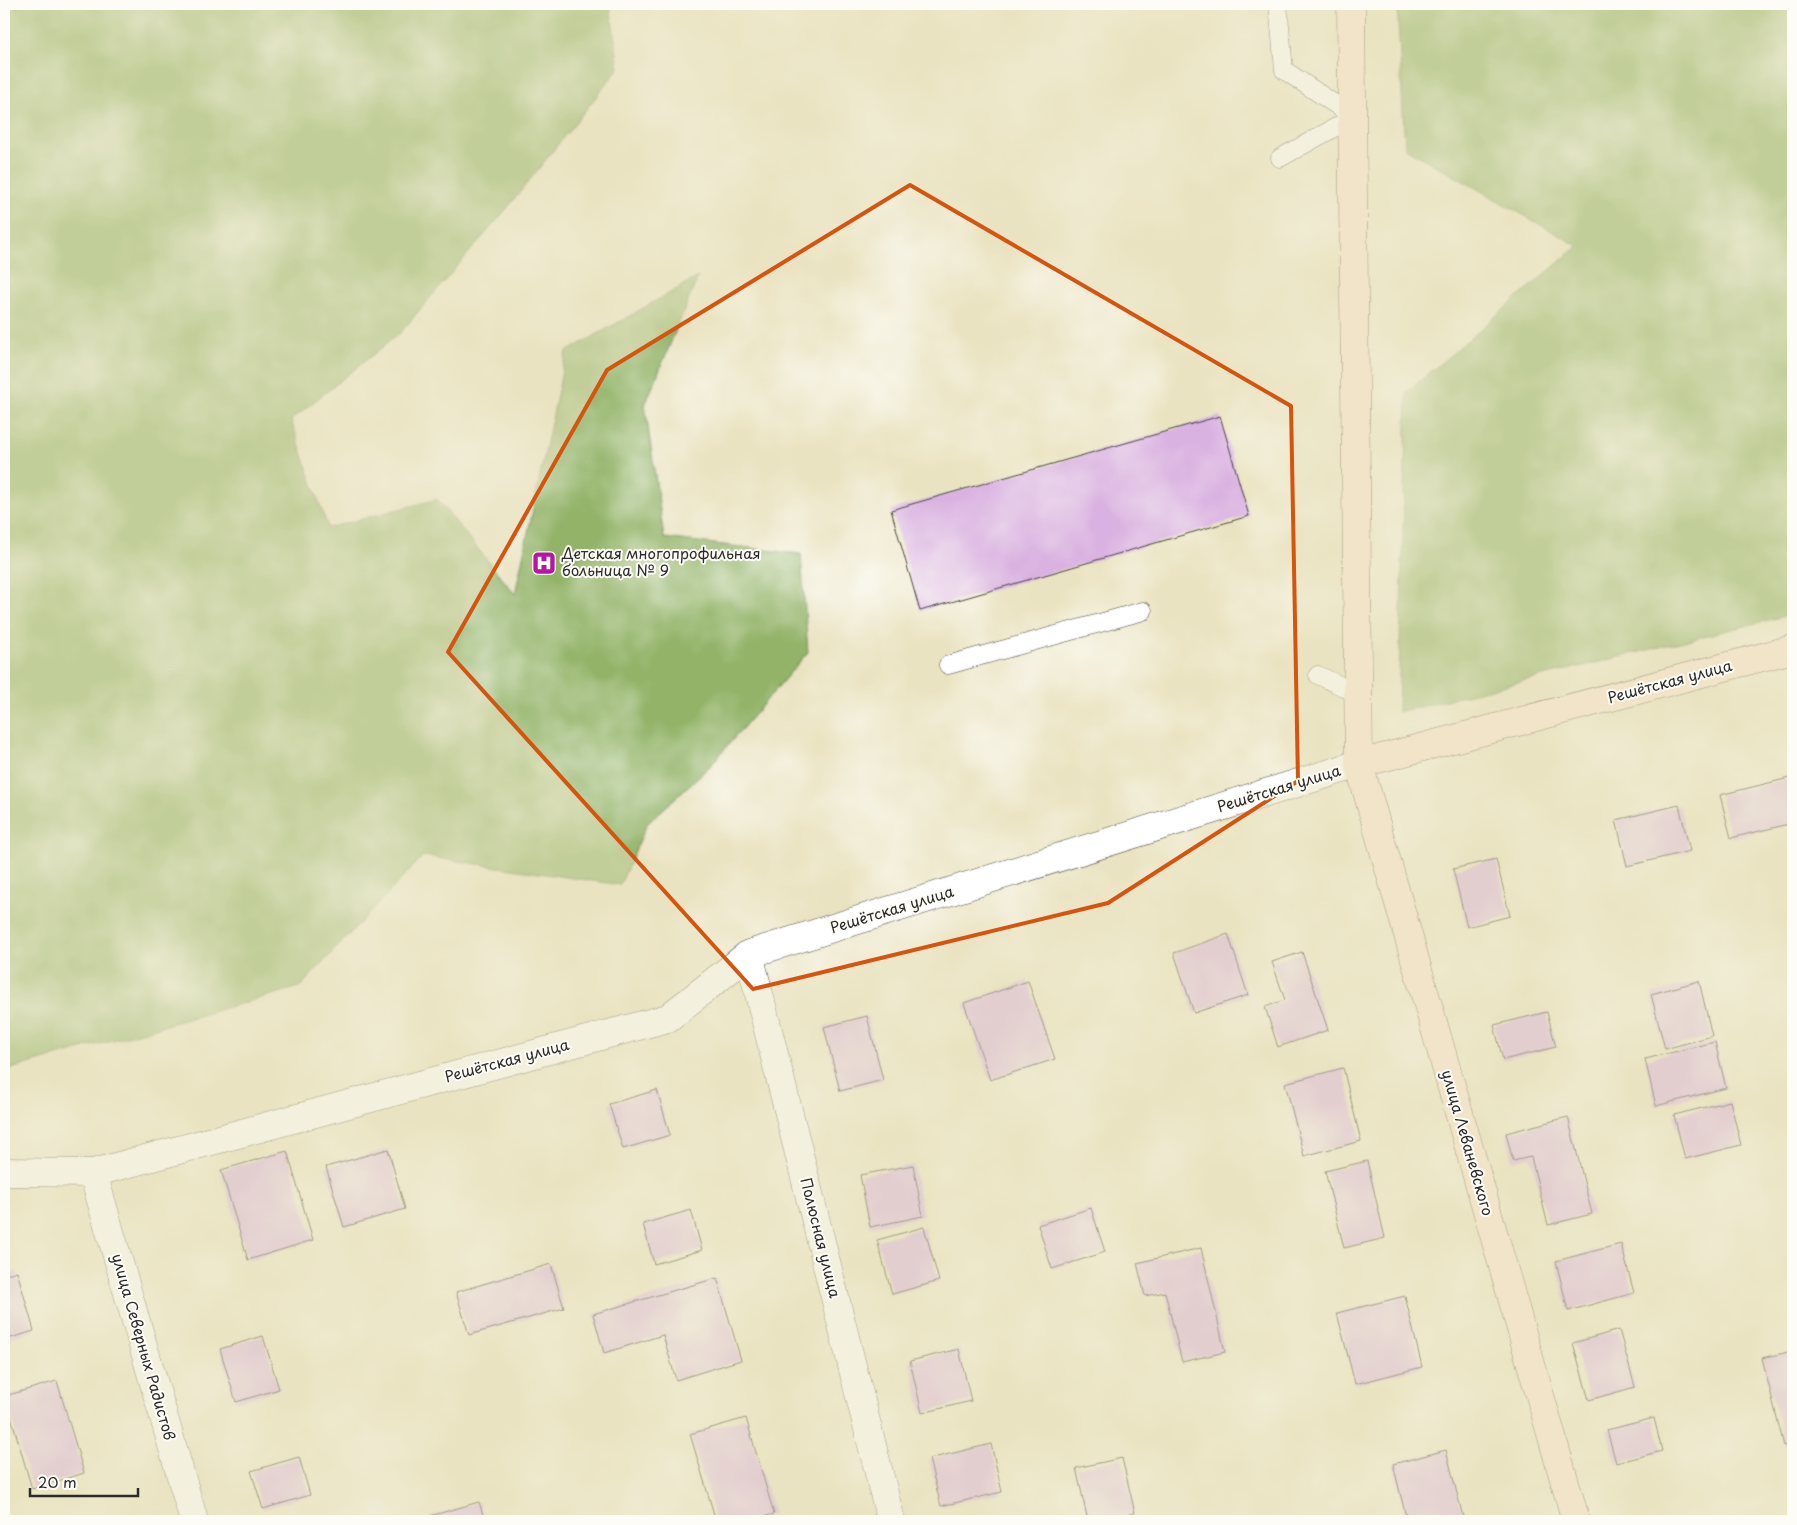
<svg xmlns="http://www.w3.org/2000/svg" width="1797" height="1525" viewBox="0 0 1797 1525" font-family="'Playpen Sans',sans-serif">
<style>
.forest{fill:#92b368;stroke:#5e6f4a}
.building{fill:#dab2e1}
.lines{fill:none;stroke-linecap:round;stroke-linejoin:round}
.lane-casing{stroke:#484742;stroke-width:19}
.street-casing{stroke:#484742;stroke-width:29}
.secondary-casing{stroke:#484742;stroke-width:29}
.lane{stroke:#fff;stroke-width:18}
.street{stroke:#fff;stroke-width:28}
.secondary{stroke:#fde4d1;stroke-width:28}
.marked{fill:none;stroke:#d5540f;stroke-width:4;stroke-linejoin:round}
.labels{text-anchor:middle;stroke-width:4;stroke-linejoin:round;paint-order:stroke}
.poi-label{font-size:15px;fill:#2b2b2b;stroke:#fdfcf7;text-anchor:start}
.street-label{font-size:15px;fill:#2b2b2b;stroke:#fdfcf7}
</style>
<rect width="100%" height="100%" fill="#fdfcf7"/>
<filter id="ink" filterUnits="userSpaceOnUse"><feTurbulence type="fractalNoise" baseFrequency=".02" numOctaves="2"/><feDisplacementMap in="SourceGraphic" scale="10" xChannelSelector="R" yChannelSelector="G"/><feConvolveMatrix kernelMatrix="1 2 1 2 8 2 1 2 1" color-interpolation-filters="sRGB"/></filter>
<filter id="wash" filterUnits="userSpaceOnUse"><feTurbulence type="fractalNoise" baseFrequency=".0096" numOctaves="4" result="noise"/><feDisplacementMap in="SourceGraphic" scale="20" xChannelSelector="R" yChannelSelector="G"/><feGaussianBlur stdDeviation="1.12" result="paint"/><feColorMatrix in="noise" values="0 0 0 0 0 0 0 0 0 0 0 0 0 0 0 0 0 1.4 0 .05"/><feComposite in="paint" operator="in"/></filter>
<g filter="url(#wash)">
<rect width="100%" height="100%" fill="#eae3c1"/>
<g class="forest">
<polygon points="4,4 610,4 619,68 504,212 400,333 291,420 328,528 437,499 515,594 566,352 698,277 645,405 664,538 801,554 808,652 710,766 647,824 620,885 423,856 300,987 4,1071"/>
<polygon points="1397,4 1793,4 1793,614 1398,712 1407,392 1578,246 1405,148"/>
</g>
<g id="blocks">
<g class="building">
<polygon points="1220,416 1249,516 920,611 891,510"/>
<polygon points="1793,777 1793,823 1731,838 1720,795"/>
<polygon points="1679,805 1690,851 1627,866 1616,820"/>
<polygon points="1496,859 1510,916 1467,927 1453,869"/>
<polygon points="1228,934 1248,995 1194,1013 1174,953"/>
<polygon points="1302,952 1328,1030 1278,1047 1265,1007 1285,1000 1272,962"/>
<polygon points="1028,981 1055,1059 990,1080 964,1003"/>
<polygon points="1699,981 1712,1036 1665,1049 1651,994"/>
<polygon points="1547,1012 1556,1047 1503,1060 1494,1025"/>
<polygon points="867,1016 883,1080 840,1091 824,1027"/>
<polygon points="1715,1042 1726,1088 1656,1106 1645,1059"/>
<polygon points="1343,1068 1361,1141 1304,1156 1285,1083"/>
<polygon points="657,1090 670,1135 623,1149 609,1104"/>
<polygon points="1730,1101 1741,1145 1685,1159 1674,1115"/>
<polygon points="1568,1117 1592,1214 1548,1225 1531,1157 1513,1161 1506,1133"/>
<polygon points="388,1149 405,1209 344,1227 326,1167"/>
<polygon points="287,1151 313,1240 248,1260 221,1170"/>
<polygon points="1367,1161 1385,1238 1344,1248 1325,1171"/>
<polygon points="913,1165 923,1216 870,1227 860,1175"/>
<polygon points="1091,1208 1105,1252 1052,1269 1038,1225"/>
<polygon points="691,1210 702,1250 654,1264 643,1224"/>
<polygon points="924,1227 939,1281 892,1294 877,1240"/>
<polygon points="1621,1244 1634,1293 1568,1311 1556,1261"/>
<polygon points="1201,1248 1225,1352 1182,1362 1165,1292 1145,1296 1137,1263"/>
<polygon points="551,1264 564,1308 469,1335 456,1292"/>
<polygon points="17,1271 34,1331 4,1340 4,1275"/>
<polygon points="717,1278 741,1360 676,1380 663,1335 604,1353 593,1314"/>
<polygon points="1405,1296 1422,1367 1355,1384 1337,1313"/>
<polygon points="1619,1330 1635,1387 1589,1400 1573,1343"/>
<polygon points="263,1336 279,1389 236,1402 220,1349"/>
<polygon points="959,1349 971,1401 922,1413 910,1361"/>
<polygon points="1793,1351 1793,1443 1784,1446 1762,1358"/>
<polygon points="57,1381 84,1473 32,1489 5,1396"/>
<polygon points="746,1418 774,1514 748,1521 716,1521 690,1434"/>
<polygon points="1654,1418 1662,1451 1616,1463 1607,1430"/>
<polygon points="991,1444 1002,1492 941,1506 929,1459"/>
<polygon points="1446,1450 1464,1521 1407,1521 1393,1464"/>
<polygon points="299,1457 310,1495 263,1509 251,1471"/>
<polygon points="1122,1458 1135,1513 1098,1521 1088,1521 1076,1468"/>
<polygon points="479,1502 485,1521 432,1521 430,1516"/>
</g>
</g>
</g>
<g filter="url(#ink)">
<use href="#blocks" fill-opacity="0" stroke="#484742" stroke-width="1"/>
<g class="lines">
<g class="lane-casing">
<g id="lane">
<polyline points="1278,4 1284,70 1354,117 1280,158"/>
<polyline points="948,665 1143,611"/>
<polyline points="1318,675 1358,694"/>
</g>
</g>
<g class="street-casing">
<g id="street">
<polyline points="749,954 891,1521"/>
<polyline points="4,1172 93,1173 668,1018 749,954 1359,764"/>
<polyline points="93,1173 194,1521"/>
</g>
</g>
<g class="secondary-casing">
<g id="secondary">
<polyline points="1351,4 1359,764 1576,1521"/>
<polyline points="1359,764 1793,649"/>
</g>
</g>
<use href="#lane" class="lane"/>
<use href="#street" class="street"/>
<use href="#secondary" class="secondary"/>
</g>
</g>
<path d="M0 0H1797V1525H0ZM910,185l381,221 7,375 -190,122 -355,86 -305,-337 159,-282z" fill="#eae3c1" fill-opacity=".55" fill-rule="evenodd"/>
<path class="marked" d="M910,185l381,221 7,375 -190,122 -355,86 -305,-337 159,-282z"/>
<defs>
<g id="hospital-square" transform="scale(1.25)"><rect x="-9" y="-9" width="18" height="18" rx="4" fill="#b5179e" stroke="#fdfcf7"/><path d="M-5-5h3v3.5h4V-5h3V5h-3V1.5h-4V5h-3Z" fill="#fff"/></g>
</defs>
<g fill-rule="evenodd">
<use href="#hospital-square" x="544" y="563"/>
</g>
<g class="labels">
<g class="poi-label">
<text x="562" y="559">Детская многопрофильная<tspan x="562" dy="17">больница № 9</tspan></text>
</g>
<g class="street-label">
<text transform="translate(1670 682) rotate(-15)" y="5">Решётская улица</text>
<text transform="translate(1279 789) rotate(-17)" y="5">Решётская улица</text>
<text transform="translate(892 910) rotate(-17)" y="5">Решётская улица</text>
<text transform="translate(507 1061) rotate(-15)" y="5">Решётская улица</text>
<text transform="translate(1467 1143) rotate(74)" y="5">улица Леваневского</text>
<text transform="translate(820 1238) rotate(76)" y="5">Полюсная улица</text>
<text transform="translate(143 1347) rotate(74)" y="5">улица Северных Радистов</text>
</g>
</g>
<rect width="1797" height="1525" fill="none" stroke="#fdfcf7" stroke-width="20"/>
<path d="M30 1488v8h108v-8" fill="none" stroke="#2b2b2b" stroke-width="2.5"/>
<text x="38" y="1488" font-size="15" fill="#2b2b2b" stroke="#fdfcf7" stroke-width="4" paint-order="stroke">20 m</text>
</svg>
